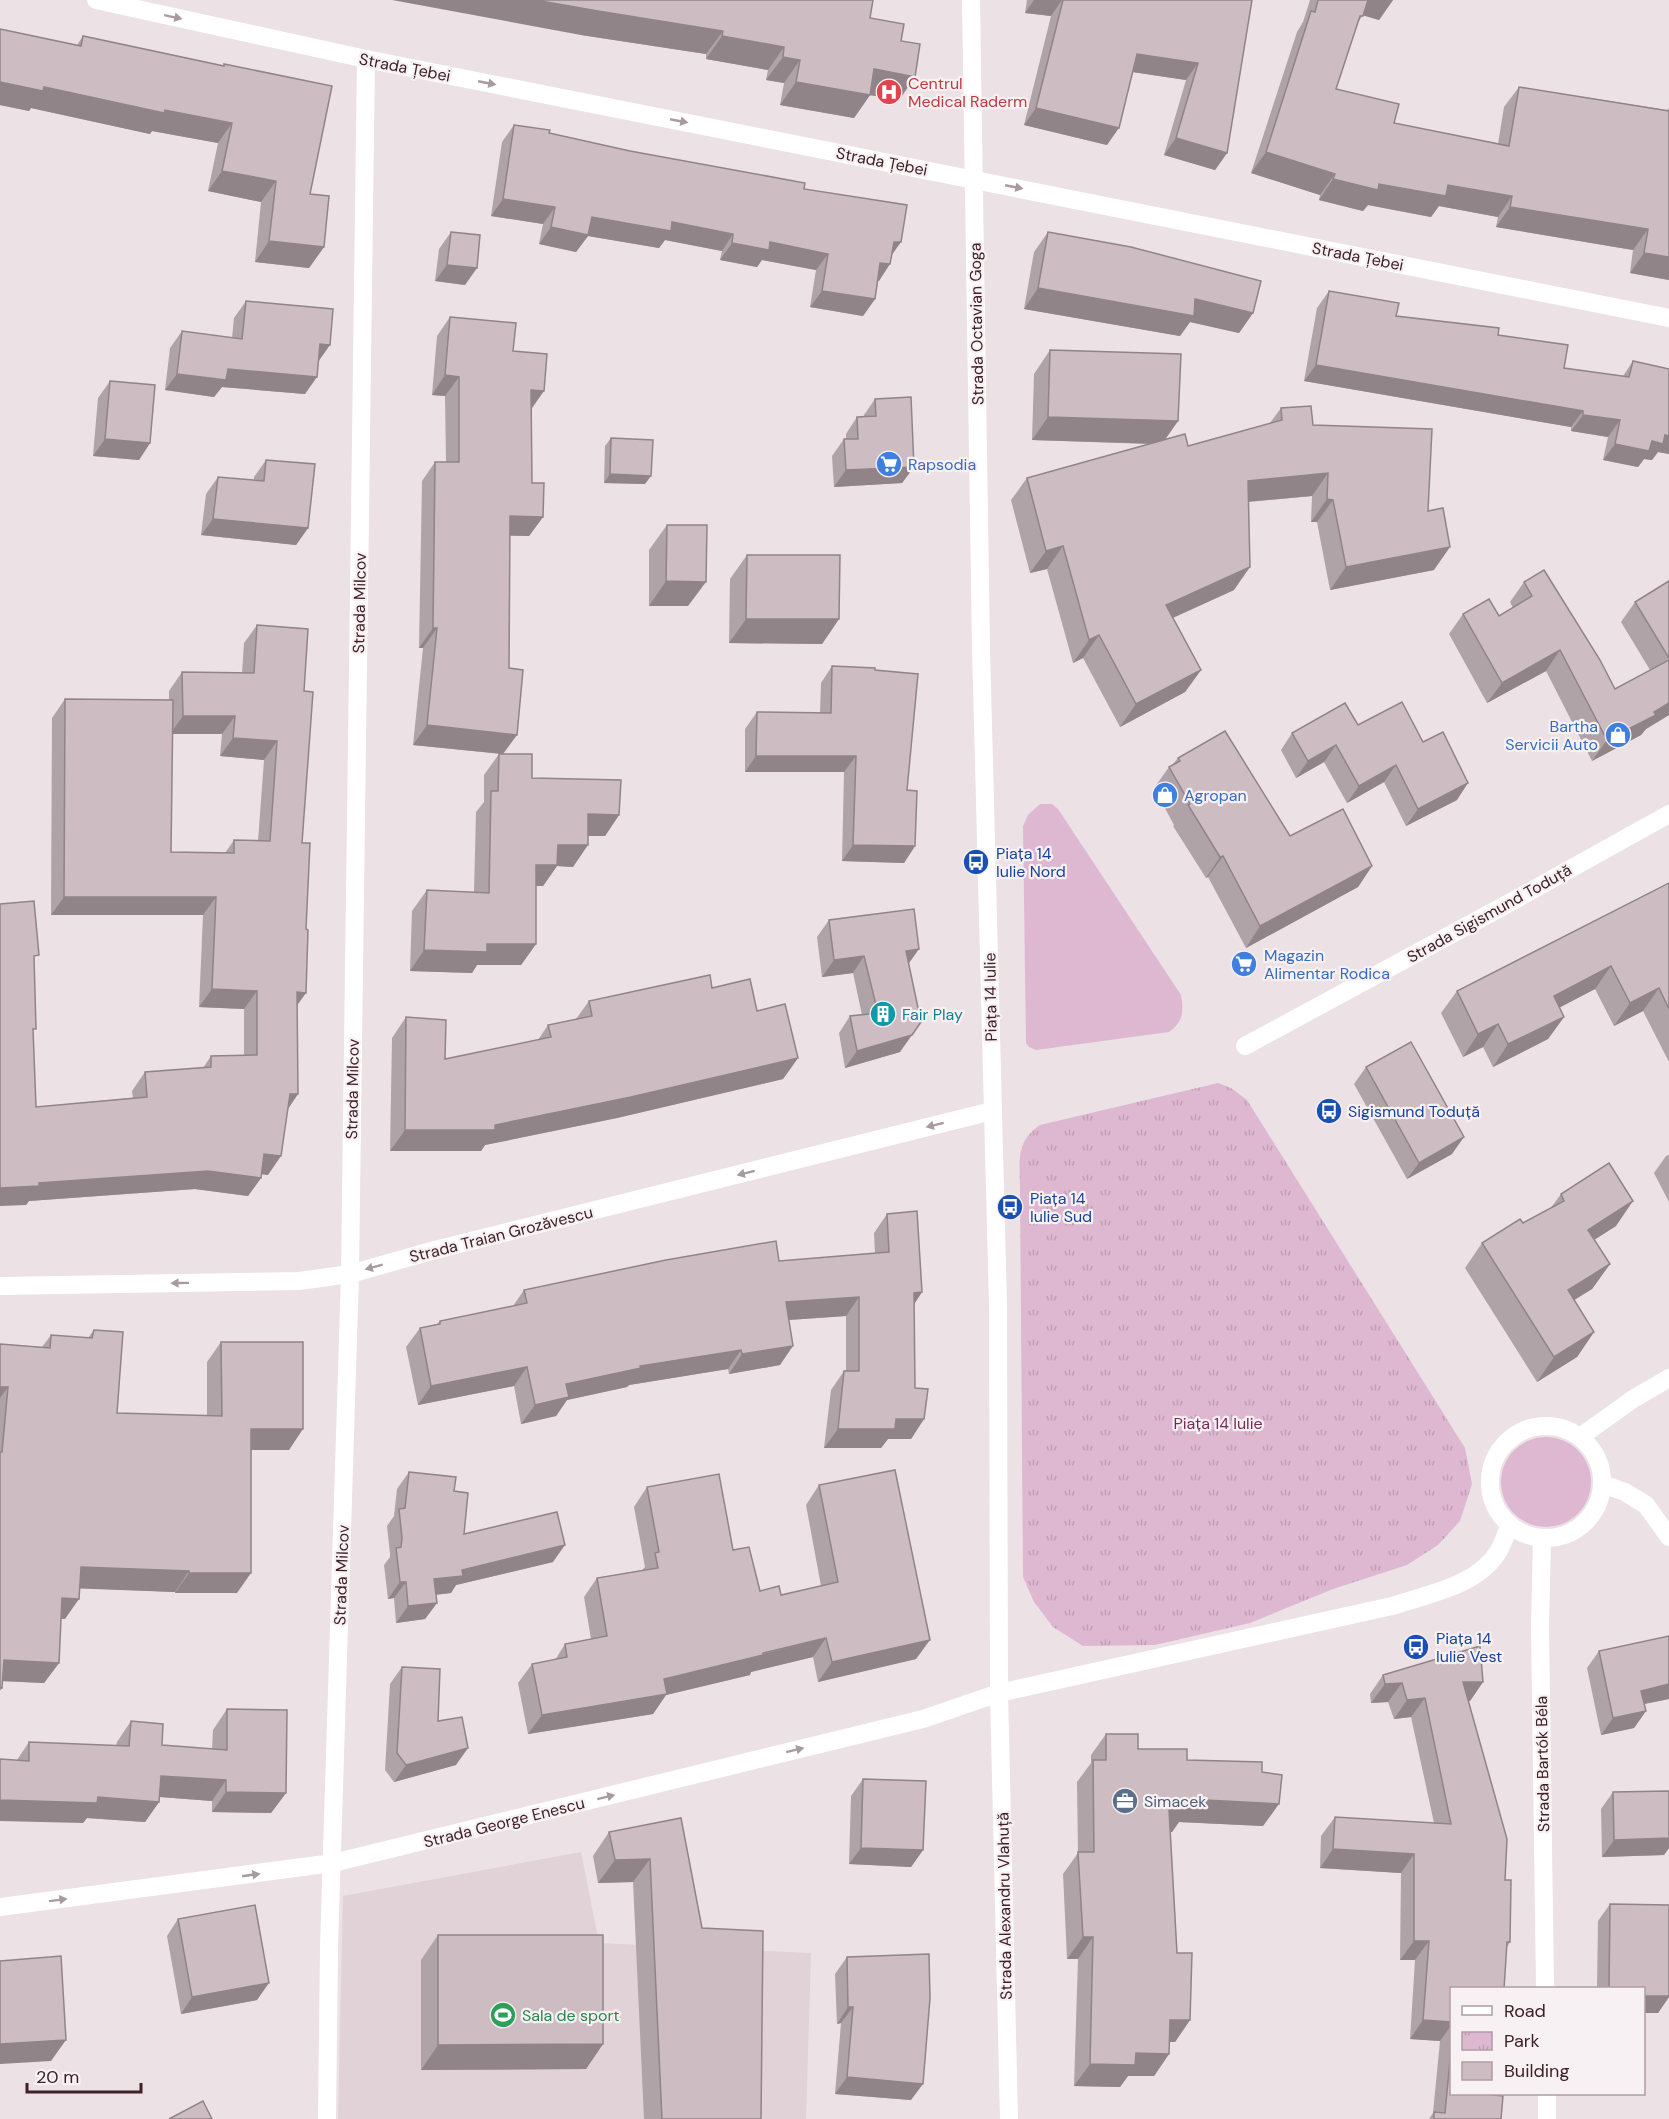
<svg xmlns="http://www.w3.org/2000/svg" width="1669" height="2119" viewBox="0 0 1669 2119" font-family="'DM Sans',sans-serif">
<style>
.built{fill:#e0d2d7}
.grass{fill:#deb8d1}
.park{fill:url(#park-tufts)}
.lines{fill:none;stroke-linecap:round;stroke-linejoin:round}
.street{stroke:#fff;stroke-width:18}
.secondary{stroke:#fff;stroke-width:18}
.wall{fill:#b0a3a8;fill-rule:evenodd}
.shaded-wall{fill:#908488}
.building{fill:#cdbdc3;stroke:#908488;stroke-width:1.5}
.oneway{fill:#a89b9d}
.labels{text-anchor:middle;stroke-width:4.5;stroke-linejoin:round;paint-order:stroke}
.street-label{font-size:16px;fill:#3e2026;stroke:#f8f1f4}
.health-label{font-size:16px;fill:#be3a42;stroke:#f8f1f4;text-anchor:start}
.shop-label{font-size:16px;fill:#366cbe;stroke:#f8f1f4;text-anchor:start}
.transit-label{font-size:16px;fill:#164399;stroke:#f8f1f4;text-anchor:start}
.culture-label{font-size:16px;fill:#0d838f;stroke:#f8f1f4;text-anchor:start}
.park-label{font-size:16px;fill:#762952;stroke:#f8f1f4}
.service-label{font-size:16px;fill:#4e5e75;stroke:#f8f1f4;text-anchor:start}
.leisure-label{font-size:16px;fill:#27864d;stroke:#f8f1f4;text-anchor:start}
</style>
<defs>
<pattern id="park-tufts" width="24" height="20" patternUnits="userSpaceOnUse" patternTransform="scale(1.5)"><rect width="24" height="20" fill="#deb8d1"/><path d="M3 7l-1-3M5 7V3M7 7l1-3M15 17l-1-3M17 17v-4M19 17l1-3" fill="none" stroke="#c09eb3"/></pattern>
</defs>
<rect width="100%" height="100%" fill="#ece1e5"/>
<polygon class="built" points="581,1852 599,1943 811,1953 806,2119 338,2119 343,1896"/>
<g class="grass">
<path d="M1040,804h12l6,5 123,186c3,17 2,27 -12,37l-133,18 -7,-3 -3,-4 -3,-217 5,-11z"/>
<circle cx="1546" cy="1482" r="45"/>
</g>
<path class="park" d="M1218,1083l13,5 16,12 218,348 7,36 -12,37 -22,24 -31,20 -74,24 -83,34 -95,22 -72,1 -30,-19 -19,-25 -11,-25 -3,-388c0,-27 -5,-47 20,-64z"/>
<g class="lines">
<g class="street">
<polyline points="96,0 366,59 1669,318"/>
<polyline points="1245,1046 1511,902 1669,814"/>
<polyline points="0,1286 299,1281 350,1274 435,1250 992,1111"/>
<polyline points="1602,1484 1625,1492 1646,1505 1669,1537"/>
<polyline points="1542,1539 1540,1627 1545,1988"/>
<polyline points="0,1907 333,1863 923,1719 999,1693"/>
<polyline points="1547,2094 1547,2119"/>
<polyline points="327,2119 329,1947 350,1274 366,59"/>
</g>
<g class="secondary">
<polyline points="971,0 981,647 998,1305 999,1693 1009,2119"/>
<circle cx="1546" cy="1482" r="56"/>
<polyline points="1580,1437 1633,1399 1669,1378"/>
<path d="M999,1693l393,-87c36,-12 85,-20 106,-54 5,-8 8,-18 11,-26"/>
</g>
</g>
<g class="wall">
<polygon points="1027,0 1252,0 1227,153 1215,170 1164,155 1186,80 1133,72 1107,145 1024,125 1051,16 1025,13"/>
<polygon points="1310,0 1393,0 1379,20 1363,15 1357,24 1336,89 1394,123 1498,144 1504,107 1519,87 1667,110 1669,108 1669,280 1630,273 1633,250 1496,227 1498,217 1439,206 1431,217 1368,205 1363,211 1319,200 1320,195 1251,173 1297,32 1303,22"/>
<polygon points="870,18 901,41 915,77 899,100 870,95 854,118 780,105 784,83 766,80 768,70 706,59 706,54 581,35"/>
<polygon points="0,29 77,45 83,36 223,66 224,64 310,194 324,247 309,268 255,262 261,202 208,191 218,143 152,131 150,134 31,108 29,111 0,105"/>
<polygon points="514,125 804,189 892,256 879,281 878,281 875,299 863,316 810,307 816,270 762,260 757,267 720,260 722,251 665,240 659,248 588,236 576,252 539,244 543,224 491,216 502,142"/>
<polygon points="451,232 465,285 435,281 439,249"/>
<polygon points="1048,232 1253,313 1239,333 1190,322 1180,336 1024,309 1034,252"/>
<polygon points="1329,291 1396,316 1498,335 1564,368 1623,376 1633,361 1669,369 1669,454 1658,452 1652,460 1644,459 1638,467 1603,460 1608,437 1571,431 1571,427 1304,381 1317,308"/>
<polygon points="246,301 318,362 305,394 222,387 214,397 165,390 170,348 182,331 232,338 234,318"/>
<polygon points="450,317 513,351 532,409 532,483 543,517 529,536 510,536 503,754 532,778 619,815 605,836 588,836 573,867 557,866 543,886 536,886 536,944 521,965 477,965 472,973 410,971 412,911 427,890 474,892 476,812 484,802 484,775 499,754 502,754 413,745 423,648 419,648 422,481 435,462 446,462 445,396 432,395 437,336"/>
<polygon points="1050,350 1178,421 1165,439 1188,446 1270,423 1281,408 1313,425 1428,511 1434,570 1330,590 1317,522 1311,522 1312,496 1249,502 1234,590 1173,618 1201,670 1185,692 1120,727 1083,658 1073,663 1047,569 1030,573 1011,500 1027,478 1149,444 1032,440 1034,374"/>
<polygon points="110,381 150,443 139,460 93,456 98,398"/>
<polygon points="875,399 914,467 902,483 834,487 832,456 844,439 846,439 846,434 857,417 864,417 864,415"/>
<polygon points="611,438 645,484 604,483 605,446"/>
<polygon points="266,460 308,528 296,545 201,535 206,494 218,477 254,480 254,477"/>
<polygon points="667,525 688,606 649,606 649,550"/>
<polygon points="747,555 839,619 822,644 729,643 730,579"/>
<polygon points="1669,581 1669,715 1646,729 1641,735 1592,761 1546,671 1487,703 1449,634 1463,614 1499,616 1513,608 1510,602 1524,582 1615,689 1650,670 1621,622 1635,602"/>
<path d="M257,625l47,66 -2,152 -5,163 1,88 -10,15 -20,66 -6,-1 -1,4 -13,18 -53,-7 -166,12 -3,4 8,-243 -1,71 3,74 97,-9 -1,-7 13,-19 58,-4 8,-12 33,-1v-46l-45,-2 4,-92h-152l1,-197 13,-19 104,1v-9l13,-19 60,1 2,-30zM172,734h50l-2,22 44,4 -6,81 -24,-1 -9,13 -54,-1z"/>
<polygon points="832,666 875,670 907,790 915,846 904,863 842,861 844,772 745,772 745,729 757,712 820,713 821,683"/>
<polygon points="1358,725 1423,742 1457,800 1406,826 1384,782 1347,803 1324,762 1296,778 1281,750 1292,733"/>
<polygon points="1178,758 1290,836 1372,866 1358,887 1246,948 1208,877 1206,878 1173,826 1174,825 1154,788 1169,767 1173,764"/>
<polygon points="1669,883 1669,1062 1643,1011 1614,1026 1595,989 1559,1007 1564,1017 1548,1039 1493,1067 1483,1047 1463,1057 1441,1013 1457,991"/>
<polygon points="829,920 909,964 900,1052 845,1068 839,1033 850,1016 862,1015 853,973 822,977 817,937"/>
<polygon points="712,988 757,1011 798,1058 783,1079 617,1118 485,1145 481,1151 390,1151 392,1038 406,1017 445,1059 538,1040 548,1025 576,1019 589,1001"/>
<polygon points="1366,1067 1452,1154 1407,1179 1354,1084"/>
<polygon points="1669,1155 1669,1202 1654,1173 1666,1156"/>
<polygon points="1561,1194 1616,1226 1594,1240 1610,1264 1592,1289 1574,1300 1594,1332 1577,1357 1537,1382 1465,1268 1482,1243 1550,1209"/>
<polygon points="887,1214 922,1292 914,1304 915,1388 924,1419 911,1439 888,1439 881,1448 824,1448 831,1390 844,1371 846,1371 846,1316 789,1320 780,1365 729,1374 728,1369 629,1385 627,1387 567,1400 556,1416 521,1424 514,1386 418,1405 406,1347 420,1328 437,1324 440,1321 513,1306 524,1290 779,1261 875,1253 874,1233"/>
<polygon points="94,1330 117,1413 207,1416 207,1362 221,1342 289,1450 251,1450 237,1593 175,1593 175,1592 80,1588 65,1619 61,1619 59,1663 44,1683 2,1681 2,1688 0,1691 0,1344 42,1347 51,1335 88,1338"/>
<polygon points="409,1472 454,1491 464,1534 553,1562 456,1585 451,1593 436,1595 437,1603 425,1619 396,1623 394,1598 388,1599 384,1565 390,1557 390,1554 387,1526 394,1516 397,1489"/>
<polygon points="819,1485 916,1659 818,1682 813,1657 751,1672 750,1675 666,1695 653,1714 528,1734 518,1683 532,1664 555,1660 565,1644 591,1639 584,1597 597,1578 642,1570 645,1567 634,1507 647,1487 733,1550 760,1591 781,1595 821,1586 806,1505"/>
<polygon points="1669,1636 1669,1699 1644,1704 1646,1711 1634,1728 1601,1735 1587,1668 1599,1651"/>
<polygon points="402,1667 438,1721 456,1765 394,1782 385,1770 390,1684"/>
<polygon points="1383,1675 1483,1682 1470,1701 1468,1701 1505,1880 1510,1942 1507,1947 1452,1989 1452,2094 1501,2119 1429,2119 1433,2113 1440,2041 1410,2039 1415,1960 1400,1960 1401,1873 1320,1868 1321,1836 1335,1817 1434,1823 1411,1717 1394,1719 1388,1702 1371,1703 1370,1694"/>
<polygon points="227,1709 286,1793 271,1813 212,1812 212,1801 160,1797 159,1802 145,1822 87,1818 83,1823 17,1760 29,1742 116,1746 117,1742 131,1721 162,1745 212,1749 213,1730"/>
<polygon points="1106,1734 1138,1749 1187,1760 1263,1826 1179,1822 1172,1832 1170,1832 1177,1953 1190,2020 1175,2042 1169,2042 1169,2054 1154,2076 1128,2076 1120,2087 1074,2086 1078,1959 1067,1959 1063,1874 1078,1853 1077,1782 1091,1763 1091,1755"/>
<polygon points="863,1779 923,1850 911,1867 849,1864 851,1796"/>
<polygon points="1669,1791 1669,1848 1664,1855 1602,1857 1601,1809 1613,1792"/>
<polygon points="681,1818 702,1928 761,2119 644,2119 633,1882 598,1883 593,1856 609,1832"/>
<polygon points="1610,1904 1669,1905 1669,1997 1658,2013 1644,1989 1597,1989 1598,1921"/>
<polygon points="178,1919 257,2000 181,2014 167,1936"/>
<polygon points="438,1935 603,2044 586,2069 421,2070 421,1960"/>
<polygon points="847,1957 911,2100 835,2094 841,2023 837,2024 835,1974"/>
</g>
<g class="shaded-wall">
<polygon points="392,0 535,0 723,31 706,54 581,35"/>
<polygon points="1034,0 1062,0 1051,16 1025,13"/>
<polygon points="1365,0 1393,0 1379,20 1355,13"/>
<polygon points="722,36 784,47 768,70 706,59"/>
<polygon points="1137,54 1198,63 1186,80 1125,71"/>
<polygon points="783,57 800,60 784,83 766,80"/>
<polygon points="874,69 915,77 899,100 858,93"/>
<polygon points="0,82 44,87 232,123 218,143 152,131 150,134 31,108 29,111 0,105"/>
<polygon points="796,82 870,95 854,118 780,105"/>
<polygon points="1036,108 1119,128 1107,145 1024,125"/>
<polygon points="1176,138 1227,153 1215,170 1164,155"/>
<polygon points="1266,152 1335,174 1320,195 1251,173"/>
<polygon points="222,171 276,181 261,202 208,191"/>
<polygon points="1333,179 1379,184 1448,185 1512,196 1498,217 1439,206 1431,217 1368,205 1363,211 1319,200"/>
<polygon points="503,199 555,207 543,224 491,216"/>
<polygon points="1510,207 1648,229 1633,250 1496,227"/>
<polygon points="592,217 672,222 733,234 722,251 665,240 659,248 588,236 576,252 539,244 551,227"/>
<polygon points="269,241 324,247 309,268 255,262"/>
<polygon points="770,242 828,254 816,270 762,260 757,267 720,260 732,243"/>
<polygon points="894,242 901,242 889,259"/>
<polygon points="1644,253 1669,257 1669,280 1630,273"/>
<polygon points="880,263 890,264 879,281 869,280"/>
<polygon points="447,265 477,268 465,285 435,281"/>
<polygon points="1038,288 1195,299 1253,313 1239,333 1190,322 1180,336 1024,309"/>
<polygon points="822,291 875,299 863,316 810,307"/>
<polygon points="320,344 330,345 318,362"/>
<polygon points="1316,365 1583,411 1571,427 1304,381"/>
<polygon points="228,369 317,377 305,394 222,387 214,397 165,390 177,374"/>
<polygon points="445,375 459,377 445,396 432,395"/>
<polygon points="531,390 544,391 530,411"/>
<polygon points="1583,415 1620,420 1608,437 1571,431"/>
<polygon points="1048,417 1178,421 1162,444 1032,440"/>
<polygon points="1665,435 1669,436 1669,454 1658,452 1652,460 1644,459 1638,467 1603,460 1615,444 1652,441"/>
<polygon points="105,439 150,443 139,460 93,456"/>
<polygon points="914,467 902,483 834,487 846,470"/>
<polygon points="1328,473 1312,496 1232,503 1248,481"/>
<polygon points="610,474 651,476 645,484 604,483"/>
<polygon points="1327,499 1333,500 1317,522 1311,522"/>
<polygon points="510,516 543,517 529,536 496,535"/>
<polygon points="213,519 308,528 296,545 201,535"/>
<polygon points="1063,546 1047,569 1030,573 1046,551"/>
<polygon points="1450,547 1434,570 1330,590 1346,567"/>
<polygon points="1250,567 1234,590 1150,628 1166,605"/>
<polygon points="666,581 706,582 688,606 649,606"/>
<polygon points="746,619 839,619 822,644 729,643"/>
<polygon points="433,628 437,628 423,648 419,648"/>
<polygon points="1099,635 1083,658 1073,663 1089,640"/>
<polygon points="1560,650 1546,671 1487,703 1502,683"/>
<polygon points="1201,670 1185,692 1120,727 1136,704"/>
<polygon points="1669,703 1669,715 1646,729 1641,735 1592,761 1607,740"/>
<polygon points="183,716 235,716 222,734 170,734"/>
<polygon points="427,725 517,735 503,754 413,745"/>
<polygon points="233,738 277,741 264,760 220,756"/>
<polygon points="1336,745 1324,762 1296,778 1308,761"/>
<polygon points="756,756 856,756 844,772 745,772"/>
<polygon points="1396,765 1384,782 1347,803 1359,786"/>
<polygon points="1468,783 1457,800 1406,826 1418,809"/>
<polygon points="588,814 619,815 605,836 573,836"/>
<polygon points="558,845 588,845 573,867 557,866 543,886 521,886 536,865"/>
<polygon points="853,845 915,846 904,863 842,861"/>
<polygon points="1223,856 1208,877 1206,878 1220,857"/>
<polygon points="1372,866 1358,887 1246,948 1260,926"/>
<polygon points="64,897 216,897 203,915 51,915"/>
<polygon points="487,944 536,944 521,965 477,965 472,973 410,971 424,950"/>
<polygon points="919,949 907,966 906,951"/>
<polygon points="864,956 853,973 822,977 834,960"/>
<polygon points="1611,966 1595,989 1538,1019 1554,996"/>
<polygon points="1659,988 1643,1011 1614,1026 1630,1003"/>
<polygon points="212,989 257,991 244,1009 199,1007"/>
<polygon points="297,992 306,993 293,1011"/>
<polygon points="1564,1017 1548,1039 1493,1067 1508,1044"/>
<polygon points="1498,1024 1483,1047 1463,1057 1478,1034"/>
<polygon points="912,1035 900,1052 845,1068 857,1051"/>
<polygon points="798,1058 783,1079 617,1118 485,1145 481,1151 390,1151 405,1130"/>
<polygon points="290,1094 298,1094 285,1113"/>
<polygon points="1464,1137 1452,1154 1407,1179 1419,1163"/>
<polygon points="264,1154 281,1156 268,1175 251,1173"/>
<polygon points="208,1171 261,1178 248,1196 195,1189 29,1201 26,1205 0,1206 0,1188 39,1183"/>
<polygon points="1633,1201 1616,1226 1570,1255 1588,1230"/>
<polygon points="1610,1264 1592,1289 1550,1315 1568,1290"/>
<polygon points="922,1292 909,1312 914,1293"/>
<polygon points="859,1297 846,1316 773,1321 786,1302"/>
<polygon points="1594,1332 1577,1357 1537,1382 1554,1357"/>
<polygon points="793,1346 780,1365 729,1374 742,1354"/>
<polygon points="741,1350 728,1369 629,1385 627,1387 567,1400 556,1416 521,1424 535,1405 566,1384 640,1366"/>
<polygon points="527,1367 514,1386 418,1405 431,1386"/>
<polygon points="0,1387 8,1387 0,1398"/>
<polygon points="896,1419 924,1419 911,1439 888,1439 881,1448 824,1448 838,1429"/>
<polygon points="251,1429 303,1429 289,1450 236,1450"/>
<polygon points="565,1545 553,1562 456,1585 451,1593 422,1596 434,1579 462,1570"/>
<polygon points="81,1567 189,1571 175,1592 66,1588"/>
<polygon points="189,1573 251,1573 237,1593 175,1593"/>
<polygon points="400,1582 406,1582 394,1598 388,1599"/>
<polygon points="62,1598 79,1599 65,1619 47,1618"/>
<polygon points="437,1603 425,1619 396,1623 408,1606"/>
<polygon points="826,1638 813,1657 751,1672 750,1675 666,1695 653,1714 528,1734 542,1715 664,1679"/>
<polygon points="930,1640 916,1659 818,1682 832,1662"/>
<polygon points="4,1660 59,1663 44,1683 0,1681"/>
<polygon points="1463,1682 1483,1682 1470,1701 1450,1702"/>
<polygon points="1402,1683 1388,1702 1371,1703 1385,1684"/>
<polygon points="1669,1684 1669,1699 1629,1707 1641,1691"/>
<polygon points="1425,1698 1411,1717 1394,1719 1407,1700"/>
<polygon points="1646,1711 1634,1728 1601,1735 1613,1718"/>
<polygon points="468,1748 456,1765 394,1782 406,1765"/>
<polygon points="161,1776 226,1780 212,1801 147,1796"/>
<polygon points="226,1792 286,1793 271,1813 212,1812"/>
<polygon points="98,1797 159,1802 145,1822 87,1818 83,1823 0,1821 0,1800"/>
<polygon points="1187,1799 1279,1804 1263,1826 1179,1822 1172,1832 1154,1832 1169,1810"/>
<polygon points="1669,1838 1669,1848 1664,1855 1602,1857 1614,1840"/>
<polygon points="861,1848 923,1850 911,1867 849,1864"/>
<polygon points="1333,1849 1414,1854 1401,1873 1320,1868"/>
<polygon points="650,1859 633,1882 598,1883 615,1860"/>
<polygon points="1083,1937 1093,1937 1078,1959 1067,1959"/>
<polygon points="1414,1941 1429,1941 1415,1960 1400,1960"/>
<polygon points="269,1983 257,2000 181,2014 192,1997"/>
<polygon points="1644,1996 1669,1996 1669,1997 1658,2013 1644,2013"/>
<polygon points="848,2007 853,2007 841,2023 837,2024"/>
<polygon points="1170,2020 1190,2020 1175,2042 1154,2042"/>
<polygon points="1423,2020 1452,2022 1452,2024 1440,2041 1410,2039"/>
<polygon points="66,2040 51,2061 0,2064 0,2044"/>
<polygon points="603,2044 586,2069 421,2070 438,2045"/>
<polygon points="1136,2053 1169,2054 1154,2076 1128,2076 1120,2087 1074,2086 1090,2064"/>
<polygon points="847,2077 923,2084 911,2100 835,2094"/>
</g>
<g class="building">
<polygon points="535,0 873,0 870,18 904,24 901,41 920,44 915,77 874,69 870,95 796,82 800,60 783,57 784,47 722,36 723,31 598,11"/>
<polygon points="1063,0 1252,0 1227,153 1176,138 1198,63 1137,54 1119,128 1036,108"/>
<polygon points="1318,0 1368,0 1363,16 1360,16 1336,89 1399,104 1394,123 1509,146 1519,87 1669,111 1669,257 1644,253 1648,229 1510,207 1512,196 1448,185 1446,196 1379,184 1378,190 1333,179 1335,174 1266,152 1311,11 1315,12"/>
<polygon points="0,29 81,46 83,36 224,66 224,64 332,86 310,194 329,196 324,247 269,241 276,181 222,171 232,123 165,110 164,113 44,87 43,91 0,82"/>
<polygon points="514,125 550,130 549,133 630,151 805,183 804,189 907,205 901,242 894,242 890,264 880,263 875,299 822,291 828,254 770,242 769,250 732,243 733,234 672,222 671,231 592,217 588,235 551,227 555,207 503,199"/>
<polygon points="451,232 480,235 477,268 447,265"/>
<polygon points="1048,232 1131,247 1261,281 1253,313 1195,299 1194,316 1038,288"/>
<polygon points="1329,291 1399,303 1396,316 1499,328 1498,335 1568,345 1564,368 1629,377 1633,361 1669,369 1669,436 1665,435 1663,444 1652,441 1649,451 1615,444 1620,420 1583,415 1583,411 1316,365"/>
<polygon points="246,301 333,309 330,345 320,344 317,377 228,369 226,380 177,374 182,331 242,339"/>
<polygon points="450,317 516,323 513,351 547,354 544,391 531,390 532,483 544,483 543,517 510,516 509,668 523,670 517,735 427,725 437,628 433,628 435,462 459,462 459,377 445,375"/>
<polygon points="1050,350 1181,354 1178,421 1048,417"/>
<polygon points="110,381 155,385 150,443 105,439"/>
<polygon points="911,397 914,467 846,470 844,439 858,439 857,417 876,416 875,399"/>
<polygon points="1311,406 1313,425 1432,429 1428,511 1443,508 1450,547 1346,567 1333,500 1327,499 1328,473 1248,481 1250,567 1166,605 1201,670 1136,704 1099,635 1089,640 1063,546 1046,551 1027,478 1185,434 1188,446 1282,420 1281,408"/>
<polygon points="611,438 653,440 651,476 610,474"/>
<polygon points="266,460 315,464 308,528 213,519 218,477 264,481"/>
<polygon points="667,525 707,525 706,582 666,581"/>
<polygon points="747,555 840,555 839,619 746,619"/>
<polygon points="1544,570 1600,660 1615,689 1669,660 1669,703 1654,712 1656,715 1607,740 1560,650 1502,683 1463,614 1489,599 1499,616 1532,596 1524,582"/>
<polygon points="1669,581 1669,658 1635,602"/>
<polygon points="257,625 308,629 304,691 313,692 302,843 310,843 306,929 308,930 306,993 297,992 298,1094 290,1094 281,1156 264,1154 261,1178 208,1171 39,1183 39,1186 0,1188 0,904 34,901 39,955 34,956 36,1029 33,1029 36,1107 147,1097 145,1072 211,1067 211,1056 257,1055 257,991 212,989 216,897 64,897 65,699 173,700 171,852 234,853 234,840 270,841 277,741 233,738 235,716 183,716 182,672 254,673"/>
<polygon points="832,666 875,668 875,670 918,674 907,790 917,791 915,846 853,845 856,756 756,756 757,712 831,713"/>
<polygon points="1402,702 1423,742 1443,732 1468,783 1418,809 1396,765 1359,786 1336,745 1308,761 1292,733 1345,703 1358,725"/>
<polygon points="1225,731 1290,836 1343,809 1372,866 1260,926 1223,856 1220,857 1188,805 1190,804 1169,767 1180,761 1178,758"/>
<polygon points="499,754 532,754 532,778 621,780 619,815 588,814 588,845 558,845 557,865 536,865 536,944 487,944 487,952 424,950 427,890 489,893 491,791 498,791"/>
<polygon points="1669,883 1669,1009 1659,988 1630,1003 1611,966 1554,996 1564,1017 1508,1044 1498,1024 1478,1034 1457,991"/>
<polygon points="914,909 919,949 906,951 921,1022 912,1035 857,1051 850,1016 878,1013 864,956 834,960 829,920"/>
<polygon points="710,975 712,988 750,979 757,1011 785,1004 798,1058 631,1097 495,1125 495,1130 405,1130 406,1017 446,1020 445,1059 551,1037 548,1025 592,1016 589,1001"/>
<polygon points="1411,1042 1464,1137 1419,1163 1366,1067"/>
<polygon points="1609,1163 1633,1201 1588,1230 1610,1264 1568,1290 1594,1332 1554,1357 1482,1243 1520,1219 1523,1223 1564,1201 1561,1194"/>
<polygon points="917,1211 922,1292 914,1293 915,1388 928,1389 924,1419 896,1419 895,1429 838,1429 844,1371 859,1371 859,1297 786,1302 793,1346 742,1354 741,1350 640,1366 641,1368 566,1384 569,1397 535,1405 527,1367 431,1386 420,1328 440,1324 440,1321 527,1303 524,1290 666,1260 776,1241 779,1261 889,1252 887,1214"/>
<polygon points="94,1330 123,1332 117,1413 222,1416 221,1342 303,1342 303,1429 251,1429 251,1573 189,1573 189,1571 81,1567 79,1599 62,1598 59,1663 4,1660 2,1688 0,1688 0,1452 2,1452 8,1387 0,1387 0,1344 50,1348 51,1335 92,1338"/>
<polygon points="895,1470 930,1640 832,1662 826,1638 763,1653 763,1655 664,1679 667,1694 542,1715 532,1664 567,1657 565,1644 607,1636 597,1578 658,1568 655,1553 659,1552 647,1487 719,1474 733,1550 749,1547 760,1591 779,1586 781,1595 838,1582 819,1485"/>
<polygon points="409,1472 456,1477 454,1491 468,1493 464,1534 557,1512 565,1545 462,1570 463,1576 434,1579 437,1603 408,1606 406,1582 400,1582 396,1548 401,1547 402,1538 399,1509 405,1508"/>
<polygon points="1669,1636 1669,1684 1641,1691 1646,1711 1613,1718 1599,1651"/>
<polygon points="1480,1646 1483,1682 1463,1682 1507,1839 1505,1880 1511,1880 1510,1942 1507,1942 1504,1989 1452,1989 1452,2022 1423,2020 1429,1941 1414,1941 1414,1854 1333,1849 1335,1817 1451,1824 1425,1698 1407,1700 1402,1683 1385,1684 1383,1675"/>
<polygon points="402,1667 440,1669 438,1721 462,1717 468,1748 406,1765 397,1753"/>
<polygon points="227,1709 287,1710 286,1793 226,1792 226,1780 161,1776 159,1802 98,1797 97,1803 0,1800 0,1759 29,1761 29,1742 129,1746 131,1721 163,1724 162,1745 227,1750"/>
<polygon points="1106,1734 1138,1734 1138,1749 1187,1749 1187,1760 1262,1762 1262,1772 1282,1775 1279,1804 1187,1799 1187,1810 1169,1810 1177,1953 1192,1953 1190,2020 1170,2020 1169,2054 1136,2053 1135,2065 1090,2064 1093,1937 1083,1937 1078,1852 1094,1852 1093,1760 1106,1760"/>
<polygon points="863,1779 926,1781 923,1850 861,1848"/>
<polygon points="1669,1791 1669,1838 1614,1840 1613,1792"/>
<polygon points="681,1818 702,1928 763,1931 761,2119 662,2119 650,1859 615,1860 609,1832"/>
<polygon points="1610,1904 1669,1905 1669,1996 1644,1996 1644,1989 1609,1989"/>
<polygon points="255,1905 269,1983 192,1997 178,1919"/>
<polygon points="438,1935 603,1935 603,2044 438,2045"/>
<polygon points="929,1954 930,1998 923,2084 847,2077 853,2007 848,2007 847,1957"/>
<polygon points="61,1956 66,2040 0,2044 0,1961"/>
<polygon points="1452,2039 1452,2094 1494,2094 1493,2095 1503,2096 1501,2119 1434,2119 1434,2112 1445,2113"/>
<polygon points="203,2101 212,2119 169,2119"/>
</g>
<defs><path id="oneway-solid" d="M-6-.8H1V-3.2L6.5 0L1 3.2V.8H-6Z" transform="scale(1.5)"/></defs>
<g class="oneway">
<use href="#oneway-solid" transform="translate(173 17) rotate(12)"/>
<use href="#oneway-solid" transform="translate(487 83) rotate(11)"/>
<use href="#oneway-solid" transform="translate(679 121) rotate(11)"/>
<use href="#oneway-solid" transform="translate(1014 187) rotate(11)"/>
<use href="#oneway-solid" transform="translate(935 1125) rotate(166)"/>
<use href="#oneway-solid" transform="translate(746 1173) rotate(166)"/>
<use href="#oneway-solid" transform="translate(374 1267) rotate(165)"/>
<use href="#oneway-solid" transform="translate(180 1283) rotate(179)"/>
<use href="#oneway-solid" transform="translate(795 1750) rotate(-14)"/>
<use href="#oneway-solid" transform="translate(606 1797) rotate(-14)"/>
<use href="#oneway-solid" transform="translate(251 1875) rotate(-8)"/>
<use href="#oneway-solid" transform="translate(58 1900) rotate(-7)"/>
</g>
<defs>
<g id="hospital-disc" transform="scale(1.35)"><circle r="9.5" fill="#e0444e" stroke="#f8f1f4"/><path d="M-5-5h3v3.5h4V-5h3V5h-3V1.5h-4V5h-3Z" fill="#fff"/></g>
<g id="supermarket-disc" transform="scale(1.35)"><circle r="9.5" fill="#3f7fe0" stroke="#f8f1f4"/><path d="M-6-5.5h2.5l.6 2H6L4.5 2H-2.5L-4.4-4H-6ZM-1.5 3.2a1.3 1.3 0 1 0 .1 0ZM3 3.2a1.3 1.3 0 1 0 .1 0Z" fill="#fff"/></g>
<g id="shop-disc" transform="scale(1.35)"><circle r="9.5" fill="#3f7fe0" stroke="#f8f1f4"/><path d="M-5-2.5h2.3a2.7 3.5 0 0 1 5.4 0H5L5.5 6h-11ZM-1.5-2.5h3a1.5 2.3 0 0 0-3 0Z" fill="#fff"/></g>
<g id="bus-disc" transform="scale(1.35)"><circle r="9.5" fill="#1a4fb4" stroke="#f8f1f4"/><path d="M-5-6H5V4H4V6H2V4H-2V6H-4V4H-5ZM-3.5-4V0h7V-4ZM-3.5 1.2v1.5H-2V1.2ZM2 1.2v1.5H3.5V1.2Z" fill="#fff"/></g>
<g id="building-disc" transform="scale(1.35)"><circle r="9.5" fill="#0f9aa8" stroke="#f8f1f4"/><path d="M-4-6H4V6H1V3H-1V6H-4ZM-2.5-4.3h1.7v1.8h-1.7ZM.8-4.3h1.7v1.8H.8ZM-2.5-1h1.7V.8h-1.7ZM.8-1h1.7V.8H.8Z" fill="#fff"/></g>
<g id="office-disc" transform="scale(1.35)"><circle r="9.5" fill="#5c6f8a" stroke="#f8f1f4"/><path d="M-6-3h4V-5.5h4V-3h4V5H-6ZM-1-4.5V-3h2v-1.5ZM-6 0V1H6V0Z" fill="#fff"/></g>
<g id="stadium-disc" transform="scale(1.35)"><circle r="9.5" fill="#2e9e5b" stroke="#f8f1f4"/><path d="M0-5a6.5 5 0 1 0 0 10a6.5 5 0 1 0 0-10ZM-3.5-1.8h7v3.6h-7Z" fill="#fff"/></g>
</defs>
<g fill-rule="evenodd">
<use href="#hospital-disc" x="889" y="92"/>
<use href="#supermarket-disc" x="889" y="464"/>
<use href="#shop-disc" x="1618" y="735"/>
<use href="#shop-disc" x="1165" y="795"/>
<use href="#bus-disc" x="976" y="862"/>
<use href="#supermarket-disc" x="1244" y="964"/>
<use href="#building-disc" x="883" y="1014"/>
<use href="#bus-disc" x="1329" y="1111"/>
<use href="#bus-disc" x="1010" y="1207"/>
<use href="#bus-disc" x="1416" y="1647"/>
<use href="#office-disc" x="1125" y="1801"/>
<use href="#stadium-disc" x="503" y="2015"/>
</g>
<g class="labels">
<g class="street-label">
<text transform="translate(405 67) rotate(11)" y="6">Strada Țebei</text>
<text transform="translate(882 161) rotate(11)" y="6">Strada Țebei</text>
<text transform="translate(1358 256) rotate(11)" y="6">Strada Țebei</text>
<text transform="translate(976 324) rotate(-91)" y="6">Strada Octavian Goga</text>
<text transform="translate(359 603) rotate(-89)" y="6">Strada Milcov</text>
<text transform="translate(1489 913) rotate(-29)" y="6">Strada Sigismund Toduță</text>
<text transform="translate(990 997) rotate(-91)" y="6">Piața 14 Iulie</text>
<text transform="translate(352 1089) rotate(-89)" y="6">Strada Milcov</text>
<text transform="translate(501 1234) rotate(-14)" y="6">Strada Traian Grozăvescu</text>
<text transform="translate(341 1575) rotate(-88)" y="6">Strada Milcov</text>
<text transform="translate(1542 1764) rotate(-91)" y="6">Strada Bartók Béla</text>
<text transform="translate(504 1822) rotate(-14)" y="6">Strada George Enescu</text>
<text transform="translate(1004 1906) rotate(-91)" y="6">Strada Alexandru Vlahuță</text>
</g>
<g class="health-label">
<text x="908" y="89">Centrul<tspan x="908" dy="18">Medical Raderm</tspan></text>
</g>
<g class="shop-label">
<text x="908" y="470">Rapsodia</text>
<text x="1598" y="732" text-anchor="end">Bartha<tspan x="1598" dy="18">Servicii Auto</tspan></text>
<text x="1184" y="801">Agropan</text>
<text x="1264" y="961">Magazin<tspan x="1264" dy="18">Alimentar Rodica</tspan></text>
</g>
<g class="transit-label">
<text x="996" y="859">Piața 14<tspan x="996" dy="18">Iulie Nord</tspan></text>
<text x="1348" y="1117">Sigismund Toduță</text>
<text x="1030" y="1204">Piața 14<tspan x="1030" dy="18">Iulie Sud</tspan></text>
<text x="1436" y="1644">Piața 14<tspan x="1436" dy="18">Iulie Vest</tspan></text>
</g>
<g class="culture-label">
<text x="902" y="1020">Fair Play</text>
</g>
<g class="park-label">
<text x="1218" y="1429">Piața 14 Iulie</text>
</g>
<g class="service-label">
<text x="1144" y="1807">Simacek</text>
</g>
<g class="leisure-label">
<text x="522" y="2021">Sala de sport</text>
</g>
</g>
<rect x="1450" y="1987" width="195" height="108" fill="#f8f1f4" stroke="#ae9da2" stroke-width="1.5"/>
<rect x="1462" y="2006" width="30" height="9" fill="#ffffff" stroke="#ae9da2" stroke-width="1.5"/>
<text x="1504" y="2017" font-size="18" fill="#3e2026">Road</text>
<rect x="1462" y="2032" width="30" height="18" fill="url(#park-tufts)" stroke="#ae9da2" stroke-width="1.5"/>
<text x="1504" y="2047" font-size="18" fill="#3e2026">Park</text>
<rect x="1462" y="2062" width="30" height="18" fill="#cdbdc3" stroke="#ae9da2" stroke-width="1.5"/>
<text x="1504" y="2077" font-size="18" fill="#3e2026">Building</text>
<path d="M27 2083v9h114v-9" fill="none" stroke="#3e2026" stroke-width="3"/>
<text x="36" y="2083" font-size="18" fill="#3e2026" stroke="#f8f1f4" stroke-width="4.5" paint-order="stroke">20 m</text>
</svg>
